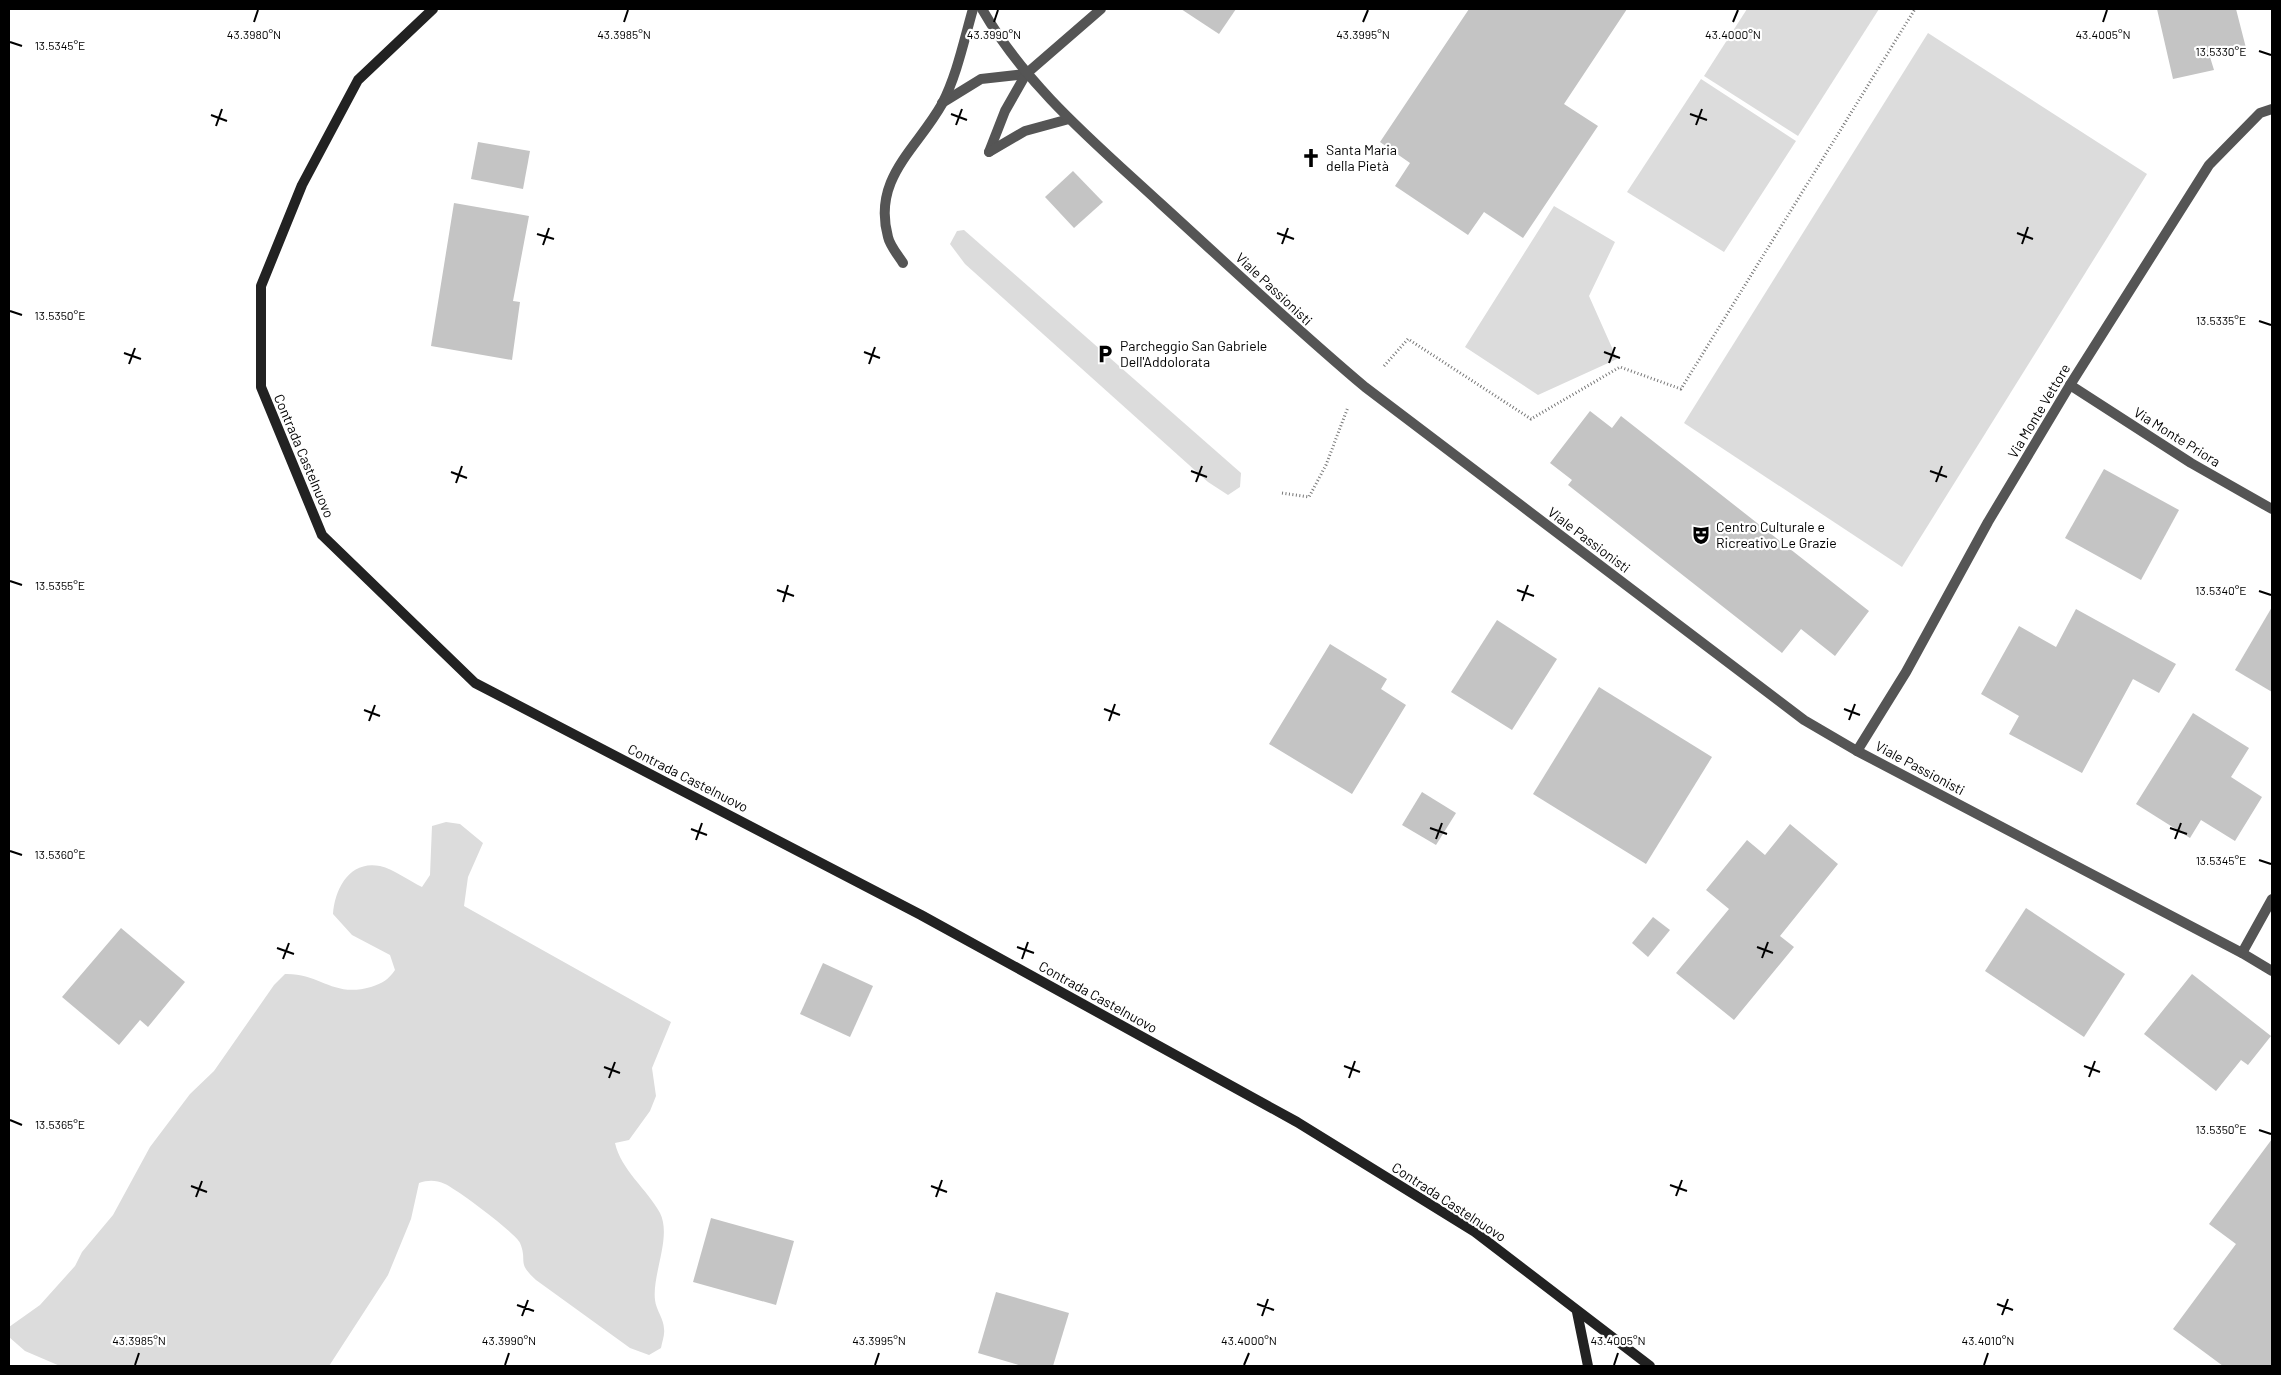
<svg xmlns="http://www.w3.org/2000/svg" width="2281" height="1375" viewBox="0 0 2281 1375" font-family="Barlow,sans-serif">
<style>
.green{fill:#dcdcdc}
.building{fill:#c4c4c4}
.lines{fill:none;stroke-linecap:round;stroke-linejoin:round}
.path{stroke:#777;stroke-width:3;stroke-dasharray:1 2.5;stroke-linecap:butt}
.lane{stroke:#555;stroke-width:10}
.street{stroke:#555;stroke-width:10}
.secondary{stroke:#222;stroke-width:10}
.ticks{fill:none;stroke:#000;stroke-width:2}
.labels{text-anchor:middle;stroke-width:4.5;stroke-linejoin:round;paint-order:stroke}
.poi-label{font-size:14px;fill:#000;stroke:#fff;text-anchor:start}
.street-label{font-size:14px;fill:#000;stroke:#fff}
.ticks-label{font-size:12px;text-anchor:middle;fill:#000;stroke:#fff;stroke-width:4.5;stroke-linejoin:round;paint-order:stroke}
</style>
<rect width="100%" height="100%" fill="#fff"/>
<g class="green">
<polygon points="1747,9 1879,9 1798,136 1704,76"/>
<polygon points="1928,33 2147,174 1902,567 1684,423"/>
<polygon points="1701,79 1796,141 1724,252 1627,192"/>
<polygon points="1554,206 1615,242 1589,296 1617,359 1538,395 1465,347"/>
<polygon points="964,230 1241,473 1240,487 1228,495 1208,482 965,264 950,244 957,231"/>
<path d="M446,822l14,2 23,19 -15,34 -4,29 207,116 -19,46 4,28 -6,15 -21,29 -14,3c6,27 32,46 45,70 12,24 -8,61 -5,87 1,10 9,19 9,29 1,6 -2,13 -3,19l-12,7 -19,-7 -94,-68c-20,-18 -8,-18 -16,-37 -3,-9 -65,-55 -75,-59 -9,-4 -17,-4 -26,-1l-8,36 -23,56 -59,91h-269l-35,-15 -16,-14v-10l31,-22 35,-39 7,-14 31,-37 37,-68 40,-53 24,-23 60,-86 11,-11c36,-1 47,24 86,13 12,-4 17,-7 24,-17l-5,-15 -38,-20 -19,-21c2,-26 17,-54 47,-48 14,3 29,15 42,21l8,-12 2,-49z"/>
</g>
<g class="building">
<polygon points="1181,9 1236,9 1219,34"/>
<polygon points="1469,9 1627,9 1564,104 1598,126 1523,238 1484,212 1468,235 1395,186 1410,163 1380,142"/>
<polygon points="2157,9 2236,9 2246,48 2210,57 2214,70 2173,79"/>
<polygon points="478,142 530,151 523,189 471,179"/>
<polygon points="1073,171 1103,202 1074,228 1045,197"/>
<polygon points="454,203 529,216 513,301 520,302 512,360 431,346"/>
<polygon points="1590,411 1612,428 1621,416 1869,611 1835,656 1801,629 1782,653 1568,485 1572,480 1550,463"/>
<polygon points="2104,469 2179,510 2141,580 2065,538"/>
<polygon points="2272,607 2272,692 2235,670"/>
<polygon points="2076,609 2176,664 2159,693 2133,679 2082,773 2009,734 2019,716 1981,694 2019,626 2056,647"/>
<polygon points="1497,620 1557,659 1512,730 1451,692"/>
<polygon points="1330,644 1387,679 1381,689 1406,705 1352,794 1269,744"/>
<polygon points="1599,687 1712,757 1646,864 1533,794"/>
<polygon points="2193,713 2249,748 2231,777 2262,797 2235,841 2201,820 2190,838 2136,804"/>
<polygon points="1422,792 1456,813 1436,845 1402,825"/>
<polygon points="1790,824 1838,864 1780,936 1794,947 1734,1020 1676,973 1729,909 1706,890 1747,840 1765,855"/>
<polygon points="2026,908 2125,974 2084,1037 1985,971"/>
<polygon points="1653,917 1670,930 1648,957 1632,943"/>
<polygon points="121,928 185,982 148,1027 140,1020 119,1045 62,997"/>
<polygon points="823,963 873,986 850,1037 800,1014"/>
<polygon points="2192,974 2271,1036 2248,1065 2241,1060 2216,1091 2144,1034"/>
<polygon points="2272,1139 2272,1366 2223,1366 2173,1329 2236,1244 2209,1224"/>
<polygon points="711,1218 794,1241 776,1305 693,1282"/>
<polygon points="996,1292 1069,1313 1053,1366 1022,1366 978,1353"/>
</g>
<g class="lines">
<g class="path">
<polyline points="1384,366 1408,339 1531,419 1620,367 1681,389 1915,9"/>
<polyline points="1282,493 1309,497 1326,465 1348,407"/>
</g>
<g class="lane">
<polyline points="942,103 981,79 1026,74"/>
<polyline points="989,152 1005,111 1026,74 1101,9"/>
<polyline points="989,152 1025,131 1069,119"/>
<path d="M903,263c-5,-8 -13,-17 -15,-26 -16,-59 29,-88 54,-133 15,-29 22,-64 31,-95"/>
<polyline points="2242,953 2272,899"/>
</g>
<g class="street">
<path d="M982,9c44,77 113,134 178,194 68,62 135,125 205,184l439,333 53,31 385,202 30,18"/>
<polyline points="2070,385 2191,463 2272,509"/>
<polyline points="1857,751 1906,672 1988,522 2070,385 2209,165 2260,113 2272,109"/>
</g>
<g class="secondary">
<polyline points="433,9 358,80 302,185 261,286 261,387 322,535 475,683 921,915 1297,1122 1475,1232 1650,1366"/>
<polyline points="1577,1312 1588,1366"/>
</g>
</g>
<path class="ticks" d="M254,22l4,-12M624,22l4,-12M994,22l4,-12M1363,22l5,-12M1733,22l5,-12M2103,22l4,-12M10,42l12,4M2259,51l12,4M951,114l16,6M1690,114l17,6M211,115l16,6M956,125l6,-16M1696,125l6,-16M216,126l6,-17M1277,233l17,6M2017,233l16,6M537,234l17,5M1282,244l6,-16M2022,244l6,-17M543,245l6,-17M10,311l12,4M2259,321l12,4M864,352l16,6M1604,352l16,6M124,353l17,6M1609,363l6,-16M129,364l6,-16M869,364l6,-17M1191,471l16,6M1930,471l17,6M451,472l16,6M1196,482l6,-16M1936,482l6,-16M456,483l6,-17M10,581l12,4M777,590l17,6M1517,590l17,6M2259,591l12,4M1522,601l6,-16M783,602l5,-17M1104,709l16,6M1844,709l16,6M364,710l16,6M1849,720l6,-16M369,721l6,-16M1109,721l6,-17M1430,828l17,6M2170,828l17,6M691,829l16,6M1436,839l6,-16M2175,839l6,-16M696,840l6,-17M10,851l12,4M2259,860l12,4M1017,947l17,6M1757,947l16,6M277,948l17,6M1762,958l6,-16M283,959l6,-16M1022,959l6,-17M1344,1066l16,6M2084,1066l16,6M604,1067l16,6M2089,1077l6,-16M609,1078l6,-16M1349,1078l6,-17M10,1120l12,5M2259,1130l12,4M1670,1185l17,6M191,1186l16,6M931,1186l16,6M1676,1196l6,-16M196,1197l6,-16M936,1197l6,-17M1257,1304l17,6M1997,1304l16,6M517,1305l17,6M2002,1315l6,-16M522,1316l6,-16M1262,1316l6,-17M135,1365l4,-12M505,1365l4,-12M875,1365l4,-12M1244,1365l5,-12M1614,1365l4,-12M1984,1365l4,-12"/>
<defs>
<g id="church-bare" transform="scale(1.5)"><path d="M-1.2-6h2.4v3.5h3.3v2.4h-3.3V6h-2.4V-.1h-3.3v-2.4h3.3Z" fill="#000" stroke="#fff" stroke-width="2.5" paint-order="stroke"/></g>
<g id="parking-bare" transform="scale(1.5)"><path d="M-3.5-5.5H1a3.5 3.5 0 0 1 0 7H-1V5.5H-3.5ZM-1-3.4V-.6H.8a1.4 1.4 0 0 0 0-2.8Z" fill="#000" stroke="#fff" stroke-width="2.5" paint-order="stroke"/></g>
<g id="theatre-bare" transform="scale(1.5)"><path d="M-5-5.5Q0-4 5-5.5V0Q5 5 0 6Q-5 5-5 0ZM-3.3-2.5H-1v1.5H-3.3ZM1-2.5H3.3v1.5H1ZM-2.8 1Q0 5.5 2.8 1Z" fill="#000" stroke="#fff" stroke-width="2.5" paint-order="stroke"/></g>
</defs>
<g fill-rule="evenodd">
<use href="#church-bare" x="1311" y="158"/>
<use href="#parking-bare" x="1105" y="354"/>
<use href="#theatre-bare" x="1701" y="535"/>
</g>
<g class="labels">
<g class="poi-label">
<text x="1326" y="155">Santa Maria<tspan x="1326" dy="16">della Pietà</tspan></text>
<text x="1120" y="351">Parcheggio San Gabriele<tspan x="1120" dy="16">Dell'Addolorata</tspan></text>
<text x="1716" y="532">Centro Culturale e<tspan x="1716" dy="16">Ricreativo Le Grazie</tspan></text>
</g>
<g class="street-label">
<text transform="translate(1274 289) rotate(43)" y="5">Viale Passionisti</text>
<text transform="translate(2039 411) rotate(-59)" y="5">Via Monte Vettore</text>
<text transform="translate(2177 437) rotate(32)" y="5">Via Monte Priora</text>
<text transform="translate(304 456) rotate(67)" y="5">Contrada Castelnuovo</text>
<text transform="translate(1589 540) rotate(37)" y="5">Viale Passionisti</text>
<text transform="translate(1920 768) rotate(28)" y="5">Viale Passionisti</text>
<text transform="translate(688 778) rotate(27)" y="5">Contrada Castelnuovo</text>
<text transform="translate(1098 997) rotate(29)" y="5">Contrada Castelnuovo</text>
<text transform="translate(1449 1202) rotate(33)" y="5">Contrada Castelnuovo</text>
</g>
</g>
<g class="ticks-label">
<text x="254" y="39">43.3980°N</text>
<text x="624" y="39">43.3985°N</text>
<text x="994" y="39">43.3990°N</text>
<text x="1363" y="39">43.3995°N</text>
<text x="1733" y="39">43.4000°N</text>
<text x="2103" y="39">43.4005°N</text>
<text x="60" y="50">13.5345°E</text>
<text x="2221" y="56">13.5330°E</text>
<text x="60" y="320">13.5350°E</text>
<text x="2221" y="325">13.5335°E</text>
<text x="60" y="590">13.5355°E</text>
<text x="2221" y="595">13.5340°E</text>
<text x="60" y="859">13.5360°E</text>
<text x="2221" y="865">13.5345°E</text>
<text x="60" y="1129">13.5365°E</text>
<text x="2221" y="1134">13.5350°E</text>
<text x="139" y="1345">43.3985°N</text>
<text x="509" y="1345">43.3990°N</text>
<text x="879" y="1345">43.3995°N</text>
<text x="1249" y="1345">43.4000°N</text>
<text x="1618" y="1345">43.4005°N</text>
<text x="1988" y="1345">43.4010°N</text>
</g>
<rect width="2281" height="1375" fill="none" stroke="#000000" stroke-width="20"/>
</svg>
